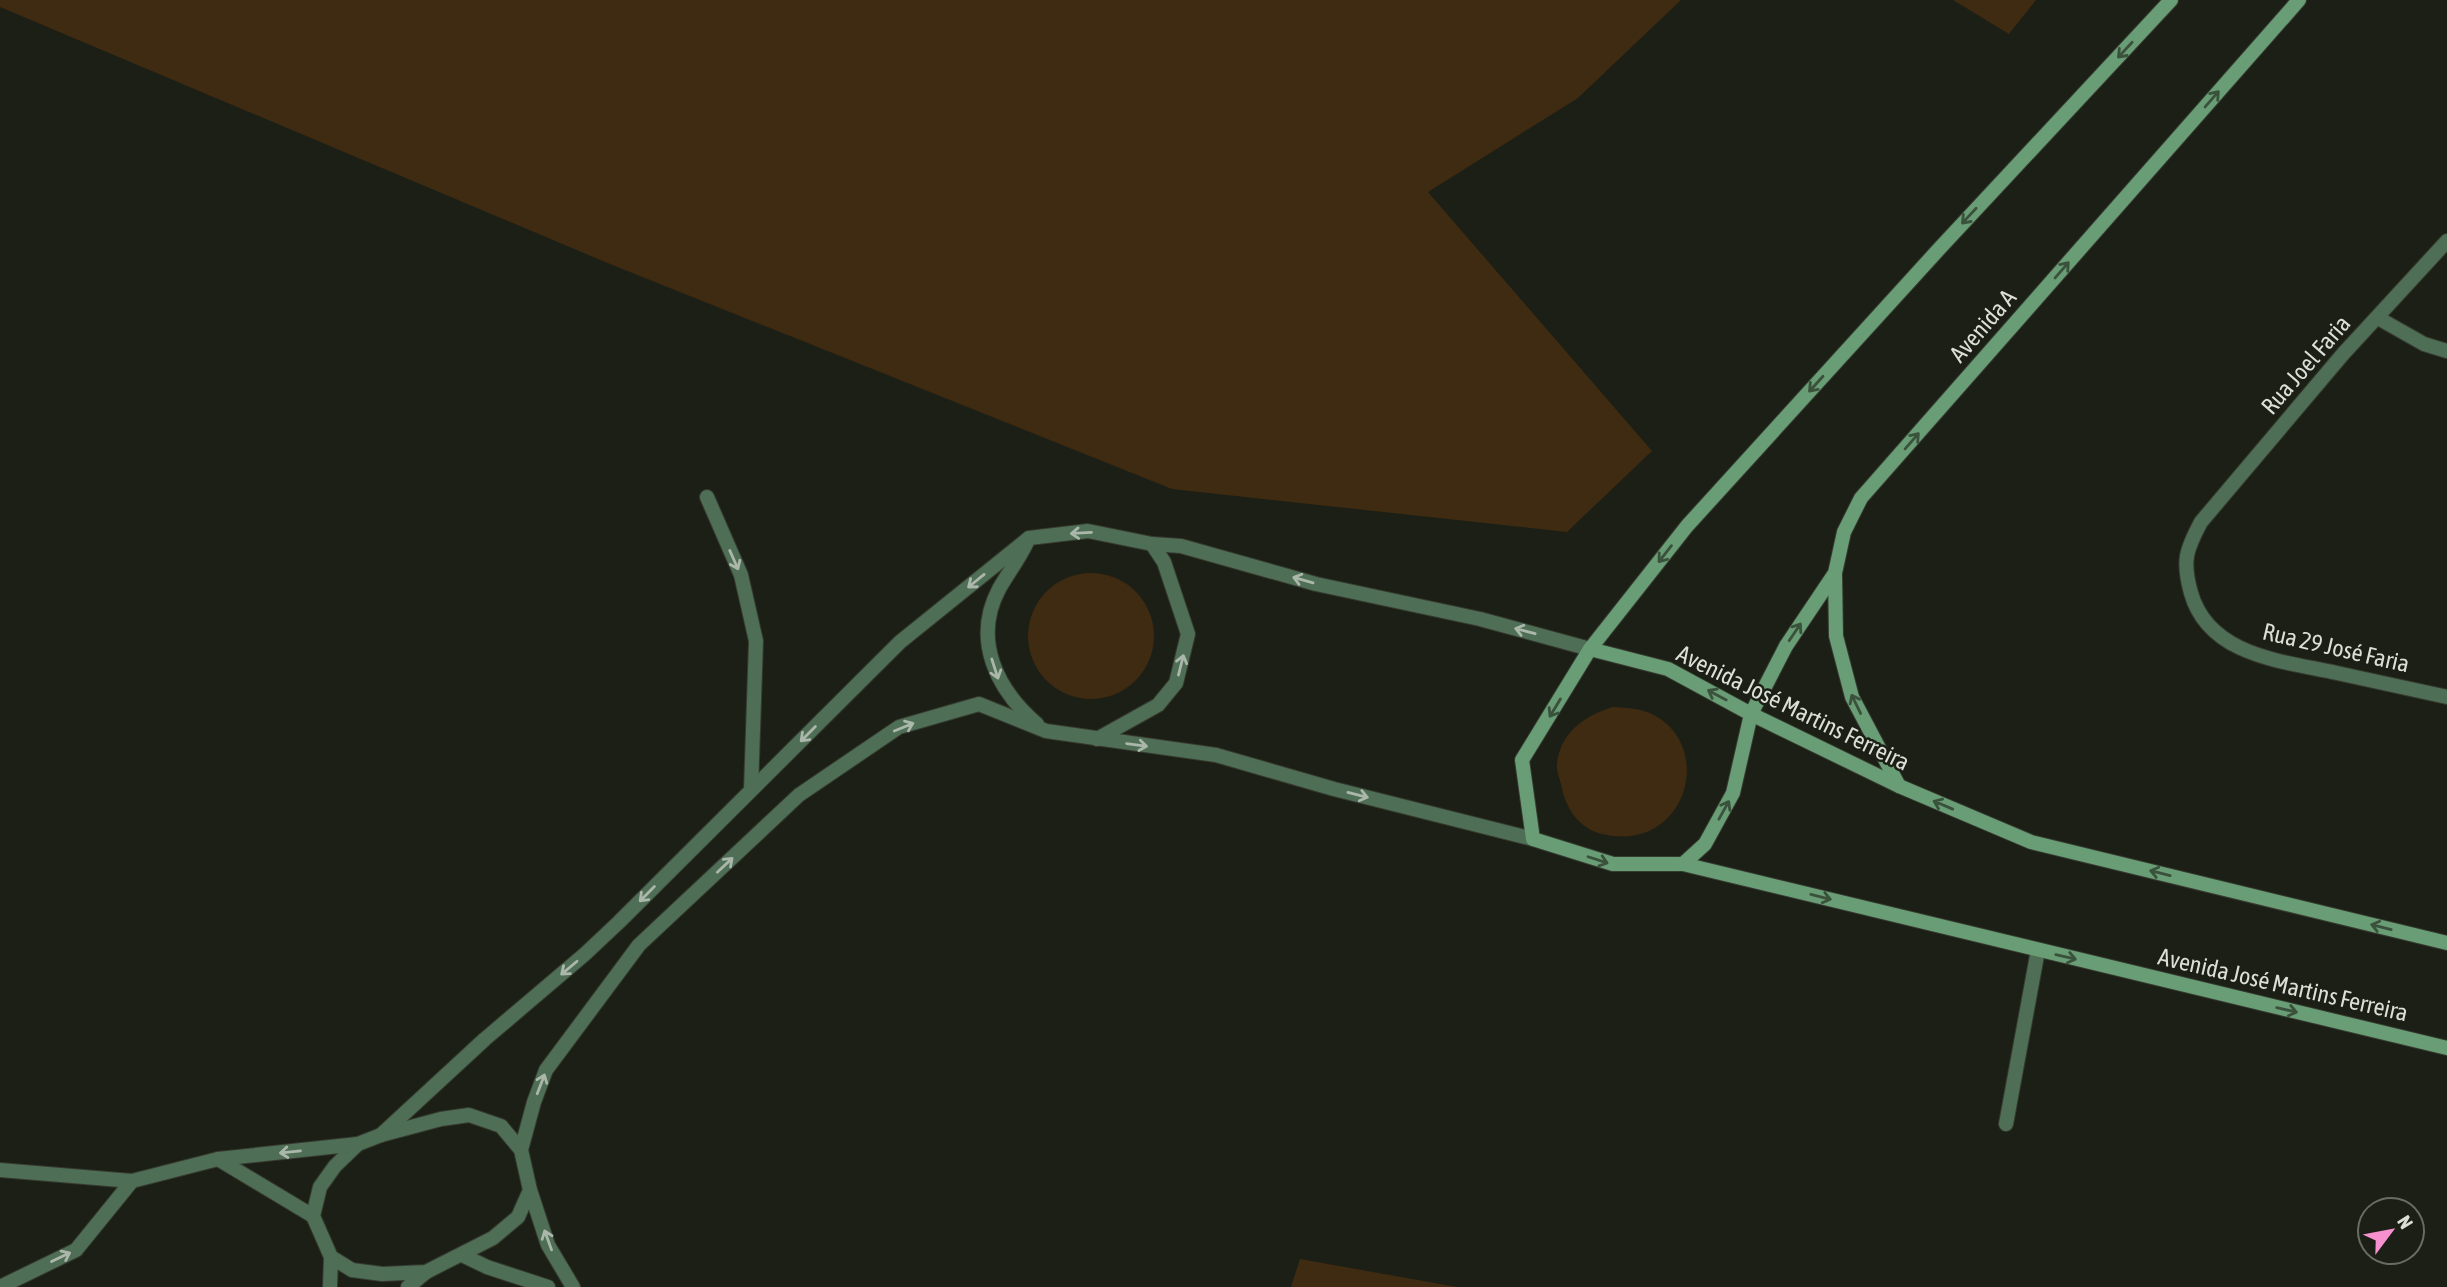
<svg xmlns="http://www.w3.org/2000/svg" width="2447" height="1287" viewBox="0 0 2447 1287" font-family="'Asap Condensed',sans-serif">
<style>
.green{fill:#3f2a12}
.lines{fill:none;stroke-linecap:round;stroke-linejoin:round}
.minor-casing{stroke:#363a30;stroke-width:16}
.tertiary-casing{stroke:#363a30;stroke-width:16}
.secondary-casing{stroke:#363a30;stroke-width:16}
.minor{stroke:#4e6e55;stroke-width:14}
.tertiary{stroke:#4e6e55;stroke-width:14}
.secondary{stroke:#699d75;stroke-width:14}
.oneway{stroke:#3a513b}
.oneway2{stroke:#aab7aa}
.labels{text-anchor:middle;stroke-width:5;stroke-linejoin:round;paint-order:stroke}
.street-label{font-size:24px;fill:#dcdfd8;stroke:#1b1f15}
</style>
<rect width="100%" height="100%" fill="#1b1f15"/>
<g class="green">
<polygon points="0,0 1681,0 1578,98 1428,192 1652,451 1567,532 1172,489 605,262 0,7"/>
<polygon points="1953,0 2036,0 2009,34"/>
<circle cx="1091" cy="636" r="63"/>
<path d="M1613,707c15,1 28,1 41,8 63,34 30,139 -52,119 -22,-5 -35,-24 -40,-45 -1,-8 -6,-17 -5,-25 3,-32 29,-49 56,-57z"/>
<polygon points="1300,1259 1457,1287 1291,1287"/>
</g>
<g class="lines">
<g class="minor-casing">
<g id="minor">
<path d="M2447,241l-104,113 -142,168c-15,28 -19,39 -10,71 18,63 91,68 146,80 37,8 73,16 110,24"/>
<polyline points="2378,318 2424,344 2447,351"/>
<polygon points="469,1115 501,1126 521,1150 530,1190 518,1217 493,1238 426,1272 382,1274 352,1270 331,1257 313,1216 320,1187 335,1166 358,1144 381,1135 441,1119"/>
<polyline points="2006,1124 2038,950"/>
<polyline points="0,1170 132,1181 218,1159"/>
<polyline points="530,1190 548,1245 573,1287"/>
<polyline points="313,1216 218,1159 358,1144"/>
<polyline points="462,1255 487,1267 548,1287"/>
<polyline points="0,1287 76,1250 132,1181"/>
<polyline points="330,1287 331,1257"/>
<polyline points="408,1287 426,1272"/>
</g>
</g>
<g class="tertiary-casing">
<g id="tertiary">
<polyline points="707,497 741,575 756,641 751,790"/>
<polyline points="1029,538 1088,531 1152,544 1181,546 1316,584 1480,619 1590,649"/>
<path d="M1027,542c-8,17 -19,31 -28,47 -27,51 -2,101 38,135"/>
<polyline points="1097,739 1158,705 1176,683 1188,634 1164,562 1152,544"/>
<polyline points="381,1135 485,1039 585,954 619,922 900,642 1029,538"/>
<polyline points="521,1150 534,1102 546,1070 639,945 799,795 899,727 979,704 1046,731 1216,755 1334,789 1533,839"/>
</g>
</g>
<g class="secondary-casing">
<g id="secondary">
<polyline points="2171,0 1939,249 1687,526 1590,649 1522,760 1533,839 1613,864 1683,864 2447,1048"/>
<polyline points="1835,574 1836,636 1852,697 1899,786"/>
<polyline points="1590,649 1668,669 1751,714 1899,786 2031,842 2447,943"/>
<polyline points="1683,864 1705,844 1733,793 1751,714 1786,646 1835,573 1844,532 1861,498 2299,0"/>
</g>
</g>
<use href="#minor" class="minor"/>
<use href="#tertiary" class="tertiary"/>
<use href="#secondary" class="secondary"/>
</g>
<defs><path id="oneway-shaft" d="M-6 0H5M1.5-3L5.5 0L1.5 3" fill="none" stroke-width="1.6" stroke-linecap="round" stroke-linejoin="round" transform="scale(1.75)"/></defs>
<g class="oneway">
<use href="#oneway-shaft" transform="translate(2125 50) rotate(133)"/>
<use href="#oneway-shaft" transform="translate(2212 99) rotate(-49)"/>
<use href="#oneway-shaft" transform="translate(1969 216) rotate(133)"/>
<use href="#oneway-shaft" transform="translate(2062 270) rotate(-49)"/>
<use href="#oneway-shaft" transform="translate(1816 384) rotate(132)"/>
<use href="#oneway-shaft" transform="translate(1912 441) rotate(-49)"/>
<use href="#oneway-shaft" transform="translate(1665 554) rotate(128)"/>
<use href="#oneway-shaft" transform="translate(1795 632) rotate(-56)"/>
<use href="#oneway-shaft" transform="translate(1717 695) rotate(-152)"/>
<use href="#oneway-shaft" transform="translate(1856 704) rotate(-116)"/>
<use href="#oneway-shaft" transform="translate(1555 708) rotate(121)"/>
<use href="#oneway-shaft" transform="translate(1943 805) rotate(-157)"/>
<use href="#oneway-shaft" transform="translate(1724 810) rotate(-61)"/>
<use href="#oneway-shaft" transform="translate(1598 860) rotate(18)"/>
<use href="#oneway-shaft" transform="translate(2160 873) rotate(-166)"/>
<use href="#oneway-shaft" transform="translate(1821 897) rotate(14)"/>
<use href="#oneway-shaft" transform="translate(2381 927) rotate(-166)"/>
<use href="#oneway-shaft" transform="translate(2066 957) rotate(13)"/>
<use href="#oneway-shaft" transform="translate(2287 1010) rotate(13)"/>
</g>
<g class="oneway2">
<use href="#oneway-shaft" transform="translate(1081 533) rotate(177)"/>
<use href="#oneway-shaft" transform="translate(734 560) rotate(66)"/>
<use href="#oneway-shaft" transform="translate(1303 580) rotate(-164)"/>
<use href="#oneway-shaft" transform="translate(976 581) rotate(141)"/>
<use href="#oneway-shaft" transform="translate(1525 631) rotate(-165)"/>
<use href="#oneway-shaft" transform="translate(1181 665) rotate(-76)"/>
<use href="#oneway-shaft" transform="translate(995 669) rotate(72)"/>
<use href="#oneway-shaft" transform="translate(904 727) rotate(-22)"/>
<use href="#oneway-shaft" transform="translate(808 734) rotate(135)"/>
<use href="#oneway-shaft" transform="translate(1137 745) rotate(8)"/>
<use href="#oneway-shaft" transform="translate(1358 795) rotate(14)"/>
<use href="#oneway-shaft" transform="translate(725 865) rotate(-43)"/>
<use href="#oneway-shaft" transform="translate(647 894) rotate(135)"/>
<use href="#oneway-shaft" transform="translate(569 968) rotate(140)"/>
<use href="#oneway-shaft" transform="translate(541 1084) rotate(-69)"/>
<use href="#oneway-shaft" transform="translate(290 1152) rotate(174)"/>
<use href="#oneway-shaft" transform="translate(548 1240) rotate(-110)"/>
<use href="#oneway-shaft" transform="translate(61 1257) rotate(-26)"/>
</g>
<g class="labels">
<g class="street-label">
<text transform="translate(1983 326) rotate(-49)" y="8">Avenida A</text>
<text transform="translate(2306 365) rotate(-49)" y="8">Rua Joel Faria</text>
<text transform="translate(2336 648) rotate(13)" y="8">Rua 29 José Faria</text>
<text transform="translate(1793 708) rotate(26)" y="8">Avenida José Martins Ferreira</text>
<text transform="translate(2283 985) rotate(13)" y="8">Avenida José Martins Ferreira</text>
</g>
</g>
<g transform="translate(2391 1231) rotate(58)"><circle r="33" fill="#1b1f15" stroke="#686c63" stroke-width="2"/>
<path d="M0-5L12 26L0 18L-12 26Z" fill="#f790ce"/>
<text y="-10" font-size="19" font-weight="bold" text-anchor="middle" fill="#dcdfd8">N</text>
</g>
</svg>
